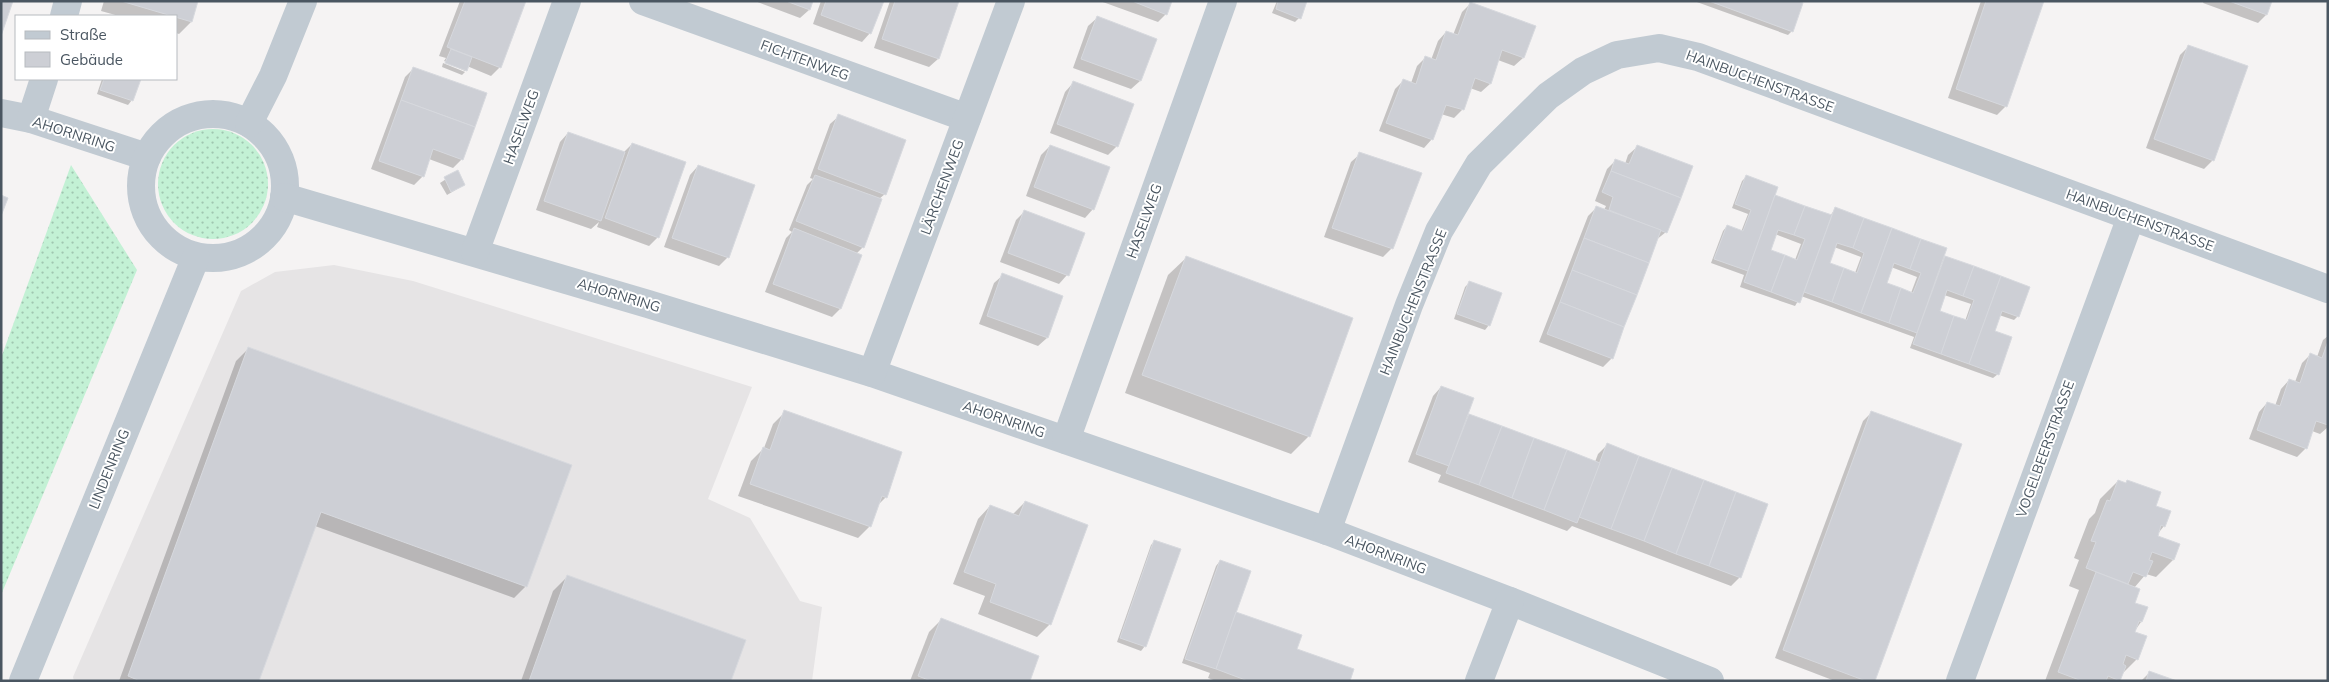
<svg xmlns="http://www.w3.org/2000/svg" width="2329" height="682" viewBox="0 0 2329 682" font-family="Mulish,sans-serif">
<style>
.education{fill:#e6e4e5}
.grass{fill:url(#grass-dots)}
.shadow{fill:#0003;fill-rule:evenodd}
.building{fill:#cdcfd5;stroke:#d7d9de}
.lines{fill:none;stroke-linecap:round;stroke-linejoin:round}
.minor{stroke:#c1cad2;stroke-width:28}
.labels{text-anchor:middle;stroke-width:4;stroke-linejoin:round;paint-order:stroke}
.street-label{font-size:14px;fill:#4a5661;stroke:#fff}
</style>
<defs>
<pattern id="grass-dots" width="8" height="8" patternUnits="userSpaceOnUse" patternTransform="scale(1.25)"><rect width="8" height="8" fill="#c3f1d5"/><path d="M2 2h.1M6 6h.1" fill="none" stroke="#a0c6b0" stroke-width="1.8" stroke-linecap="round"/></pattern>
</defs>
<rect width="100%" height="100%" fill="#f5f3f3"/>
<polygon class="education" points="334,265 413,281 752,387 708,499 750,518 800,601 822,607 812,681 74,681 73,677 241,291 275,272"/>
<g class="grass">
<circle cx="213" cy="184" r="55"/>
<polygon points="71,165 137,270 1,595 1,358"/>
</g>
<g class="shadow">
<polygon points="104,1 197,1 191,22 179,34 176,33 176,16 119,16 101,11"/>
<polygon points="460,1 525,1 500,67 491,76 467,66 465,71 444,61 446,58 439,56"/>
<polygon points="755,1 812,1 809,10 800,18"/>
<polygon points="821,1 882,1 870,33 862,42 813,24"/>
<polygon points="890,1 958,1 938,59 929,67 874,48"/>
<polygon points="1100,1 1171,1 1166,14 1158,22"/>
<polygon points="1277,1 1306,1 1299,18 1295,22 1272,13"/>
<polygon points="1694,1 1794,1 1792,31 1788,35"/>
<polygon points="1981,1 2043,1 2006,106 1997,115 1948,98"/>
<polygon points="2204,1 2271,1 2266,15 2258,23 2203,3"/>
<polygon points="1470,4 1534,27 1523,58 1514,66 1498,60 1490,84 1481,92 1470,88 1462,110 1454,118 1441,114 1432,139 1424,148 1379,131 1395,89 1403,81 1411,83 1417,66 1425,58 1431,60 1438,41 1446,32 1453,35 1462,12"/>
<polygon points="1097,18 1140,81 1131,89 1073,68 1088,26"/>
<polygon points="2189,46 2213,160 2204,169 2146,148 2180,55"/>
<polygon points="443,63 465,72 462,75 442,67"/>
<polygon points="414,68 462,159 453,168 429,159 423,176 414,185 371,169 405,77"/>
<polygon points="102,79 139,79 132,100 128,105 97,94"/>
<polygon points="1073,83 1117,146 1108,155 1050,133 1065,92"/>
<polygon points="839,116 885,194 879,199 863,247 856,254 860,256 840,309 832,317 765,292 786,238 792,232 789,230 807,185 813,179 810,178 830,124"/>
<polygon points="568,133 624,152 632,144 658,237 649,246 597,227 599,222 591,229 536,210 560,142"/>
<polygon points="1050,146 1093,209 1085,218 1026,196 1041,155"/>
<polygon points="1637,147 1666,232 1656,240 1612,358 1603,367 1539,342 1588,216 1597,207 1604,210 1606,206 1595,201 1607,169 1616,160 1625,164 1628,155"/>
<polygon points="1360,154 1392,248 1383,257 1324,237 1351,162"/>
<polygon points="698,166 753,185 727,258 719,266 664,247 690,175"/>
<polygon points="457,172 464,185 447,195 440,183"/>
<path d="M1746,177l28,19 56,20 5,-7 108,47 86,31 -11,29 -4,4 -15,-5 -6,17 5,42 -5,4 -83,-30 4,-11 -113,-41 -6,10 -55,-19 4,-12 -33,-12 12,-32 4,-5 14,6 7,-18 -16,-6 10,-27zM1775,234l26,10 -6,16 -26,-9zM1834,247l27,10 -6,16 -27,-9zM1891,267l26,10 -6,16 -26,-9zM1944,295l27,9 -6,17 -27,-10z"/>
<polygon points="1024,212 1067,275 1059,284 1000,262 1016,220"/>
<polygon points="1186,258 1309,436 1291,454 1125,393 1168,275"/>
<polygon points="1003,275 1062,296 1047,338 1038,346 979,324 994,283"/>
<polygon points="1469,283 1489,325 1485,330 1454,319 1465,287"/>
<polygon points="2328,336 2328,427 2320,434 2312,431 2306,448 2297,457 2249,439 2259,412 2267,403 2275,406 2281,389 2289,380 2295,382 2302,363 2310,355 2317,357 2323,340"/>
<polygon points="248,349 526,586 514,598 315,526 258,681 119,681 236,361"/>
<polygon points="1441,387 1467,414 1595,462 1598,454 1607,445 1740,577 1731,586 1572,526 1567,531 1438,482 1441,475 1408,462 1433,396"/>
<polygon points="785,412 886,497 877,506 870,526 858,538 738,496 751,461 764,448 773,424"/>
<polygon points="1872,412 1873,681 1835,681 1775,658 1863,421"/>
<polygon points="2118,481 2125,484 2128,481 2155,507 2164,526 2156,536 2173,560 2156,577 2146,574 2134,588 2133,603 2141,622 2134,632 2137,659 2121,675 2119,681 2045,681 2079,590 2069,586 2079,560 2074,558 2089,519 2095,513 2100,499"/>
<polygon points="1025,502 1050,624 1037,637 978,614 985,596 953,584 978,519 990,506 1012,515"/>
<polygon points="1155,541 1145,646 1141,651 1117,642 1151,545"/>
<polygon points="1220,561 1234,613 1349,681 1216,681 1208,678 1210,673 1182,663 1216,566"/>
<polygon points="567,577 730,681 521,681 553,591"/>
<polygon points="941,620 1029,681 910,681 929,632"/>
<polygon points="2150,672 2173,681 2141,681"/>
</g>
<g class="building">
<polygon points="1,1 13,1 1,36"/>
<polygon points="121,1 198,1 192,22"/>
<polygon points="465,1 526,1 501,68 447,47"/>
<polygon points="786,1 813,1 810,10"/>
<polygon points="826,1 884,1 871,34 821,15"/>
<polygon points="895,1 959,1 939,59 882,39"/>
<polygon points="1132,1 1172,1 1167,15"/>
<polygon points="1278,1 1307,1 1301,19 1276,9"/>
<polygon points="1709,1 1798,1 1803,3 1793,32"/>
<polygon points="1986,1 2044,1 2007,107 1956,89"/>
<polygon points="2229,1 2272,1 2267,15"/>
<polygon points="1470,2 1536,26 1524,58 1502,50 1491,84 1475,78 1464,110 1446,105 1433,140 1386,123 1403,79 1416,84 1425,56 1436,60 1446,31 1458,35"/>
<polygon points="1097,16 1157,39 1141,81 1081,59"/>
<polygon points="2188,45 2248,66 2214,161 2154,139"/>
<polygon points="451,49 472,57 467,71 445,63"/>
<polygon points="413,67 487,93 475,127 401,100"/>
<polygon points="104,79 141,79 133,101 100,90"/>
<polygon points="1073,81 1134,104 1118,147 1057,124"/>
<polygon points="401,100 475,127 463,160 433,149 424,177 379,161"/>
<polygon points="838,114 906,140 886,195 818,169"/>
<polygon points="568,132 625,152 601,221 544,201"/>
<polygon points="632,143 686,162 659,238 605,218"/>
<polygon points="1050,145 1110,167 1094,210 1034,187"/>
<polygon points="1637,145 1693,166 1681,198 1611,171 1615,159 1629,164"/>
<polygon points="1359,152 1422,173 1393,249 1332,228"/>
<polygon points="698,165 755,185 729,258 672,238"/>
<polygon points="458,170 465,185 451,192 444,177"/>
<polygon points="1611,171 1681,198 1667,233 1609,210 1613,197 1602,192"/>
<polygon points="815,175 882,199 864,248 796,221"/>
<polygon points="1746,175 1778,187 1748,271 1714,259 1727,225 1743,231 1751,210 1735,204"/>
<polygon points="1,195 8,198 1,216"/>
<polygon points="1775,195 1805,206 1794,235 1778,230 1771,250 1785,255 1771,292 1744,282"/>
<polygon points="1596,206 1661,230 1649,263 1584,238"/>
<polygon points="1805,206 1832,215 1800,303 1771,292 1785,255 1797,260 1805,239 1794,235"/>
<polygon points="1835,207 1864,218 1853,248 1837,243 1830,263 1844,268 1832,302 1804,292"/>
<polygon points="1024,210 1085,233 1069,276 1008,253"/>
<polygon points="1864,218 1892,228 1861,313 1832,302 1844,268 1857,273 1864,253 1853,248"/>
<polygon points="794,228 862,255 841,309 773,284"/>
<polygon points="1892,228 1921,239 1910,269 1894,263 1887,283 1901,288 1889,323 1861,313"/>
<polygon points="1584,238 1649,263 1637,295 1572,270"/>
<polygon points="1921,239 1947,248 1917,333 1889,323 1901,288 1913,293 1921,273 1910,269"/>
<polygon points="1186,256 1353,318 1310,437 1142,375"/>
<polygon points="1945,256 1974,266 1963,296 1947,290 1940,311 1954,316 1941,354 1913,344"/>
<polygon points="1974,266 2001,276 1969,364 1941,354 1954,316 1967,320 1974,300 1963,296"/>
<polygon points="1572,270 1637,295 1624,327 1560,302"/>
<polygon points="1002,273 1063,296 1048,338 987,316"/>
<polygon points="2001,276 2030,287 2019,317 2002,311 1995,331 2012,337 1999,375 1969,364"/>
<polygon points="1469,281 1502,293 1490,326 1457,314"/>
<polygon points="1560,302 1624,327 1613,359 1547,334"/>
<polygon points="2328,341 2328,425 2316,421 2307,449 2257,430 2267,402 2280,406 2289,379 2300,383 2310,353 2322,358"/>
<polygon points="248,347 572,465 527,587 321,512 259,681 140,681 128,676"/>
<polygon points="1441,386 1474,398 1449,466 1416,454"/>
<polygon points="784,410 902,452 887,498 882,496 871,527 750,484 763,447 770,450"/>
<polygon points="1871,411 1962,444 1875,681 1866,681 1783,650"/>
<polygon points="1469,414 1502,426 1479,485 1446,473"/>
<polygon points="1502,426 1534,438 1512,498 1479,485"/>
<polygon points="1534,438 1567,450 1544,510 1512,498"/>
<polygon points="1607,443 1639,456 1611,529 1579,517"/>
<polygon points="1567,450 1600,463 1577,523 1544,510"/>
<polygon points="1639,456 1672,468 1644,541 1611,529"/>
<polygon points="1672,468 1704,480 1676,554 1644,541"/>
<polygon points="1704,480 1736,492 1709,566 1676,554"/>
<polygon points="2118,480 2126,483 2127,480 2161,492 2156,506 2171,511 2165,527 2161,525 2158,536 2180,544 2174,560 2152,552 2149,560 2153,561 2146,577 2133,572 2128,584 2086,568 2096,542 2091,541 2107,500 2110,501"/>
<polygon points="1736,492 1768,504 1741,578 1709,566"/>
<polygon points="1025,501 1088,525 1051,625 990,602 996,584 964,572 990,505 1019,516"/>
<polygon points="1154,540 1181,549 1146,647 1120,638"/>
<polygon points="1220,560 1251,571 1216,669 1185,659"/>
<polygon points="2096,572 2140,589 2135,603 2148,607 2142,622 2139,621 2135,632 2147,636 2138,660 2126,655 2123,664 2126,666 2120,681 2108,676 2106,681 2082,681 2058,672"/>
<polygon points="567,575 746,640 731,681 529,681"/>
<polygon points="1236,612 1302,635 1297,649 1354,669 1350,681 1248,681 1216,669"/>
<polygon points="941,618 1039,656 1030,681 931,681 918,676"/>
<polygon points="2149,671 2177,681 2146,681"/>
</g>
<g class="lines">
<g class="minor">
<polyline points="643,1 967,118"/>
<polyline points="64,16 68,1"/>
<polyline points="1,113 31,119 147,157"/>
<circle cx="213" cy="186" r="72"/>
<polyline points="31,119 44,79"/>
<polyline points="249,123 273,76 303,1"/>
<polyline points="284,197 648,304 872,373 1327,531 1510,601 1710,681"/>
<polyline points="475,252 567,1"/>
<polyline points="872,373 1011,1"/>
<polyline points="1066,440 1223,1"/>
<polyline points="1327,531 1409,305 1439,231 1479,164 1548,96 1583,71 1617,55 1659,48 1698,57 2328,289"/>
<polyline points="23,681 196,257"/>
<polyline points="1479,681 1510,601"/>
<polyline points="1960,681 2131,217"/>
</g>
</g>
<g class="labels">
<g class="street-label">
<text transform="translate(805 60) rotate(20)" y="5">FICHTENWEG</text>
<text transform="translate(1760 81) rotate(20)" y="5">HAINBUCHENSTRASSE</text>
<text transform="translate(521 127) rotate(-70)" y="5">HASELWEG</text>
<text transform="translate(74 134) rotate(18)" y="5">AHORNRING</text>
<text transform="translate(942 187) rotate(-70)" y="5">LÄRCHENWEG</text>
<text transform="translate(2140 220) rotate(20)" y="5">HAINBUCHENSTRASSE</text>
<text transform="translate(1144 221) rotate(-70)" y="5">HASELWEG</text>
<text transform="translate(619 295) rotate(17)" y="5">AHORNRING</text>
<text transform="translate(1413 302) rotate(-68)" y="5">HAINBUCHENSTRASSE</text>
<text transform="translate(1004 419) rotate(19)" y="5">AHORNRING</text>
<text transform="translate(2045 449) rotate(-70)" y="5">VOGELBEERSTRASSE</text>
<text transform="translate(109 469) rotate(-68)" y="5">LINDENRING</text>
<text transform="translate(1386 554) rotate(21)" y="5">AHORNRING</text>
</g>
</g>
<rect width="2329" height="682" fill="none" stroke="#4a5661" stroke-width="5"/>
<rect x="15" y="15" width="162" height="65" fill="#ffffff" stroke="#b7bbc0"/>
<rect x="25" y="31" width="25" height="8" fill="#c1cad2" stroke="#b7bbc0"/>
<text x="60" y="40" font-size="15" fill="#4a5661">Straße</text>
<rect x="25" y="52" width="25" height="15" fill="#cdcfd5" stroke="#b7bbc0"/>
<text x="60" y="65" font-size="15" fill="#4a5661">Gebäude</text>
</svg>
